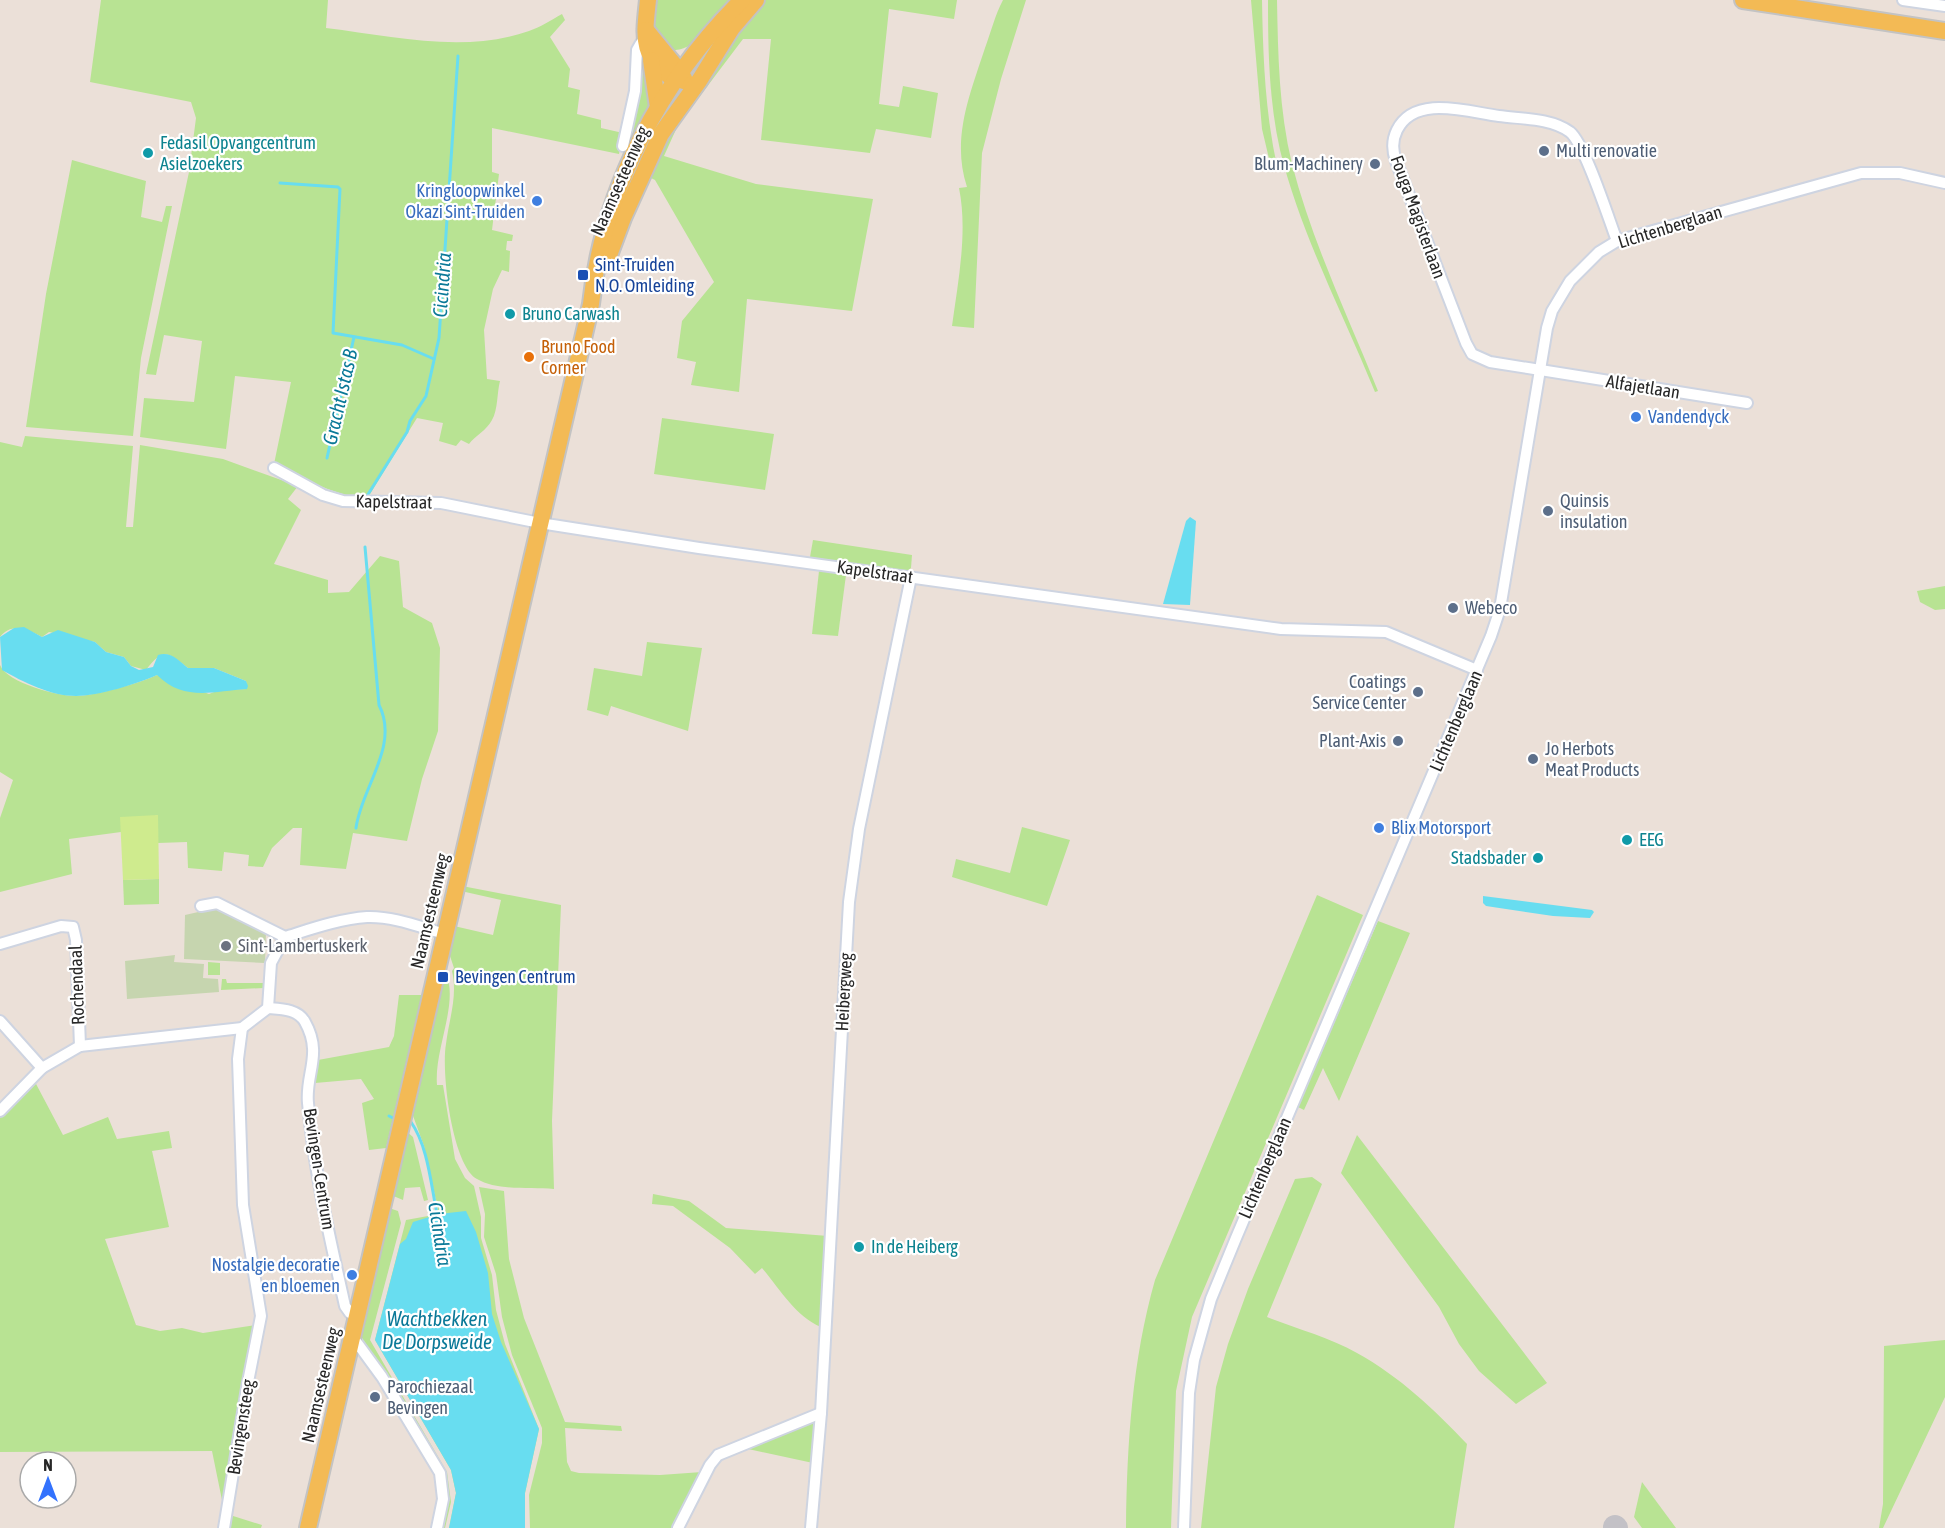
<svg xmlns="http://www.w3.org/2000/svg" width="1945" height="1528" viewBox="0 0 1945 1528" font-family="'Asap Condensed',sans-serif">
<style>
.green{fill:#b8e393}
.cemetery{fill:#c6d5af}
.pitch{fill:#cfeb8e}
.water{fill:#68ddf0}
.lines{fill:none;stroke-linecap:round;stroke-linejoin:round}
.stream{stroke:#68ddf0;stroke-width:3}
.taxiway{stroke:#c3c1c6;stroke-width:24}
.minor-casing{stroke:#ced4e1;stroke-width:14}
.primary-casing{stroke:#c3c3c3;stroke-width:20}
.minor{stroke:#fff;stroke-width:10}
.primary{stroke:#f3ba55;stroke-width:16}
.service-dot{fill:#5c6f8a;stroke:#fff;stroke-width:2}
.culture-dot{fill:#0f9aa8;stroke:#fff;stroke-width:2}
.shop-dot{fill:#3f7fe0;stroke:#fff;stroke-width:2}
.transit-dot{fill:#1a4fb4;stroke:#fff;stroke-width:2}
.food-dot{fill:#e8710a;stroke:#fff;stroke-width:2}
.worship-dot{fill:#6b7280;stroke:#fff;stroke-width:2}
.labels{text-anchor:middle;stroke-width:4.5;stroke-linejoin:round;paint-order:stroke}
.culture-label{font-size:18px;fill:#0d838f;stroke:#fff;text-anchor:start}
.service-label{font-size:18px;fill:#4e5e75;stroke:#fff;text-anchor:start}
.street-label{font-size:18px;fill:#272727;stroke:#fff}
.shop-label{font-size:18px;fill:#366cbe;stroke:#fff;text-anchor:end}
.transit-label{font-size:18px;fill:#164399;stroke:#fff;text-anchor:start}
.food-label{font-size:18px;fill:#c56008;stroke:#fff;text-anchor:start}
.worship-label{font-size:18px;fill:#5b616d;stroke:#fff;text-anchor:start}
.water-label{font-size:20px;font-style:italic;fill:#0a7998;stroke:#fff}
</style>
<rect width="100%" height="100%" fill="#ebe0d8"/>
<g class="green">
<path d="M101,0h227l-2,28c67,8 138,26 203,3 12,-4 22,-11 33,-17l3,6 -15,17 20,32 -2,18 12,3 -3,24 24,6v8l22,5 -4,21 -127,-26v44l7,2 -7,56 21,5 -1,6h-5l-1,9 4,1 -1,21 -7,-2 -9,19 -9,41 3,49 13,2c-3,11 -2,29 -8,39 -5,10 -17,16 -23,24l-8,-4 -5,6 -17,-5 4,-18 -26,-5 -47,76c-19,12 -76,-21 -96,-30l17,-82 -56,-6 -9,73 -86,-12 4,-39 50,4 8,-61 -38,-6 -8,40 -10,-1 43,-202 7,-54 -5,-16 -101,-20z"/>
<path d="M652,0h80c-13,15 -43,62 -66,47 -5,-3 -10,-9 -14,-13z"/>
<polygon points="765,0 957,0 954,19 889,9 879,104 899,107 903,86 938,93 931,138 876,129 870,153 761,140 771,39 743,39 678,125 664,156 756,184 873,199 852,311 747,299 739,392 691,385 696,362 677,358 682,321 714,282 655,180 647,176 676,118"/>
<path d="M1003,0h23l-25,79 -19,74 -8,175 -22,-2c6,-44 16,-94 7,-138l8,-1c-16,-48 3,-93 18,-139 6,-16 10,-33 18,-48z"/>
<path d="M1251,0h11c1,56 3,111 15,166l-6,1 -9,-38z"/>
<path d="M1268,0h9c1,55 2,110 15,164 20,78 56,152 86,227l-3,1c-33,-81 -74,-157 -95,-242 -11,-49 -12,-100 -12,-150z"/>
<polygon points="643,49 653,105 621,162 637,90 639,51"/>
<polygon points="72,160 146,181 141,217 162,222 166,206 172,206 141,358 133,436 26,427 46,294"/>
<polygon points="662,418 774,434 765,490 654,474"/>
<path d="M25,436l108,10 -7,81h7l7,-82 83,14 75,27 -10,13 13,11 -27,54 54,16v13l21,-1 31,-36 19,5 4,46 29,16 8,25 -2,83 -16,48 -15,62 -54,-8 -7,36 -46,-4 2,-37h-9l-21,20 -9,19 -15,-1 1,-11 -25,-3 -2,19 -34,-3 -1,-26 -29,1 -1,-28 -36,17 -52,7 3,35 -72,18v-74l13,-38 -13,-8v-107c7,18 58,31 76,31 18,0 64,-13 81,-21l52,19 10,-4 28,-1 -1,-8 -32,-13h-26c-21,-16 -24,-21 -42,2l-15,-4 -7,-9 -18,-5 -11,-10 -46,-10 -7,5c-14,-8 -31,-15 -42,0v-195l22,5z"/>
<polygon points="813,540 912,555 911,568 907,571 810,557"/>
<polygon points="819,571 846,575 838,636 812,634"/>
<polygon points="1945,586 1945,609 1935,610 1920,602 1917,591"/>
<polygon points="647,642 702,648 688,731 611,706 608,716 587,710 594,668 642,676"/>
<polygon points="1022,827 1070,840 1047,906 952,877 956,859 1010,873"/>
<polygon points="159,879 159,904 124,905 123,880"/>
<path d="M462,886l99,19 -9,216 2,68c-23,-2 -57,2 -77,-10 -25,-14 -36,-108 -31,-135 3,-25 12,-48 6,-73l2,-3 -5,-15 5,-27 39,9 8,-35 -40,-9z"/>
<path d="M1317,895l46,20 -171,402 -16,74 -5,137h-45c1,-84 6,-167 29,-248z"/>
<polygon points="1378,921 1410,933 1339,1101 1323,1068 1304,1110 1298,1107"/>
<polygon points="208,962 220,963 220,975 208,975"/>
<path d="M446,973c13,31 -12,76 -9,112h6l12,74 10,19 9,8 7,31v21l11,37 4,35 9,34 34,85 -14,64v35h-76l7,-35 -5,-23 -76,-130 31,-120 33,-6 -15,-68 -12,-33 29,-135z"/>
<polygon points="222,979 226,979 227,983 264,983 264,988 221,990"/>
<polygon points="399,995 422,995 386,1148 369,1150 362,1103 374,1099 361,1079 315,1083 318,1060 389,1047 394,1036"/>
<polygon points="35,1082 63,1135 108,1117 117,1139 169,1131 172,1148 152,1151 169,1227 105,1239 136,1325 160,1331 182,1328 203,1333 256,1325 223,1505 212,1451 0,1452 0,1117"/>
<polygon points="406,1131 413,1137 428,1200 424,1201 420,1187 405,1188 403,1200 391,1195"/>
<polygon points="1357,1135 1547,1383 1516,1404 1479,1371 1459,1344 1439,1307 1341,1173"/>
<path d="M1312,1177l10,7 -55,133c30,12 62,20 90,36 43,24 77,56 110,91l-13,84h-253l15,-141 12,-43 20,-55 47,-110z"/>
<polygon points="479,1187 504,1191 509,1259 524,1318 565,1422 621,1426 622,1431 565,1428 567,1462 571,1471 579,1473 660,1475 702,1472 672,1528 530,1528 529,1495 542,1443 542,1428 512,1355 502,1317 496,1274 484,1237 485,1214"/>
<path d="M653,1194l36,7 37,27 102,8 -7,91c-25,-10 -42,-39 -59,-59l-7,6 -25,-26 -57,-42 -21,-2z"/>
<polygon points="389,1208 398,1211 401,1223 370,1340 447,1472 451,1502 445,1528 439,1528 446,1490 407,1411 358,1336"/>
<polygon points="1945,1340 1945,1397 1883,1528 1879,1528 1883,1504 1884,1346"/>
<polygon points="816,1419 813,1463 739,1447"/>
<polygon points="1642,1482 1676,1528 1642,1528 1634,1517"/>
<polygon points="230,1515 262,1525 261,1528 227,1528"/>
</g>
<g class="cemetery">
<polygon points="216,908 266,932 265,963 184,959 185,915"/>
<polygon points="175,955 174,962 204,964 203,978 218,979 219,992 127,999 125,961"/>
</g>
<polygon class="pitch" points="158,815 159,879 123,880 120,817"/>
<g class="water">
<polygon points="1190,517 1196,521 1190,605 1163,604 1186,521"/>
<path d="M24,627l18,10 16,-7 37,12 11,10 18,5 7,9 8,4 14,-3 5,-12c13,-4 21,6 30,13h26l32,13 2,5 -1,3c-34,2 -63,13 -90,-14 -20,9 -59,21 -81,21 -25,0 -53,-14 -74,-26l-2,-33 14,-9z"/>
<polygon points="1483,896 1592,910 1594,912 1590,918 1553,916 1486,906 1483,903"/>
<polygon points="466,1211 476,1232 488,1273 492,1314 501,1342 539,1429 525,1493 525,1528 449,1528 456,1493 451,1470 375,1340 400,1244 406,1239 413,1222 439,1214"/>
</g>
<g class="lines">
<g class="stream">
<polyline points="280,183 338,187 340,189 333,333 402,345 434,359"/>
<polyline points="327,458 354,337"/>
<polyline points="367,496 407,432 410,421 426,396 439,338 458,56"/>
<path d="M356,828c5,-40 44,-82 23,-123l-14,-158"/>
<polyline points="389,1116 393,1118"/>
<path d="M411,1122c18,26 20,66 27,96"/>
</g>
<polyline class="taxiway" points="1615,1527 1616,1528"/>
<g class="minor-casing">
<g id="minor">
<polyline points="1903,0 1945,6"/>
<polyline points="623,146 635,91 637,50 641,43 648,40"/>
<path d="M1617,241c-8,-21 -32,-97 -47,-109 -19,-14 -49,-13 -71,-16 -31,-4 -84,-22 -102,14 -5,10 -5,20 -1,31l70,182 6,11 18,8 257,41"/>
<polyline points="274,468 323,495 343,501 441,503 540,523 699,548 1281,629 1386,632 1477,670"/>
<polyline points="201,906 217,903 285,937"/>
<polyline points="0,944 61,926 73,927 76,940 80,1046"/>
<path d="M268,1008c13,1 30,1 37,14 18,32 0,52 3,81 6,68 22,136 37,203l5,7 7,2"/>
<polyline points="0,1021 42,1068"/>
<path d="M0,1111l42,-43 38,-22 162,-18 26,-20 3,-45 14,-26c26,-8 54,-18 82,-20 26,-1 53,10 78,17"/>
<polyline points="352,1336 382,1377 440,1473 443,1499 437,1528"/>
<polyline points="224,1528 248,1382 261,1316 243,1205 238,1059 242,1028"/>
<polyline points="678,1528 710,1465 718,1455 821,1413"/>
<polyline points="811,1528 821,1413 849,902 859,829 911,577"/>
<polyline points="1184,1528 1189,1393 1194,1360 1211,1299 1236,1238 1491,636 1500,609 1547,328 1552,311 1570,281 1599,252 1617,241 1861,173 1900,173 1945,183"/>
</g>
</g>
<g class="primary-casing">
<g id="primary">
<path d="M648,0c-4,38 -8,57 27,80l9,-2"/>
<polyline points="1743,0 1945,31"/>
<polyline points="646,30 681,73 683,81"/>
<polyline points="651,60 658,107"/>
<polyline points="608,258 623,218 661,134 699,81 732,28 756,0"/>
<path d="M308,1528l283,-1224c12,-114 70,-224 151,-304"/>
</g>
</g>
<use href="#minor" class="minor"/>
<use href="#primary" class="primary"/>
</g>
<g class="service-dot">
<circle cx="1544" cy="151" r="6"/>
<circle cx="1375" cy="164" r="6"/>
<circle cx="1548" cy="511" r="6"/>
<circle cx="1453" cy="608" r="6"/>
<circle cx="1418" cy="692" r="6"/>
<circle cx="1398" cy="741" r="6"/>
<circle cx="1533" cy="759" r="6"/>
<circle cx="375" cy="1397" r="6"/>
</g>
<g class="culture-dot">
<circle cx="148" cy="153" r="6"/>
<circle cx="510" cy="314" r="6"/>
<circle cx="1627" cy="840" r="6"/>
<circle cx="1538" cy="858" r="6"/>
<circle cx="859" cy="1247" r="6"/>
</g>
<g class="shop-dot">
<circle cx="537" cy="201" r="6"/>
<circle cx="1636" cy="417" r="6"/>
<circle cx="1379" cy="828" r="6"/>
<circle cx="352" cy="1275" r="6"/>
</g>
<g class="transit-dot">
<rect x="577" y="269" width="12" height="12" rx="3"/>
<rect x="437" y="971" width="12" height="12" rx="3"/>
</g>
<circle class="food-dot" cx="529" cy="357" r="6"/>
<circle class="worship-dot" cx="226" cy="946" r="6"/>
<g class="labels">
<g class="culture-label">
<text x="160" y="149">Fedasil Opvangcentrum<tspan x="160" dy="21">Asielzoekers</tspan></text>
<text x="522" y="320">Bruno Carwash</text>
<text x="1639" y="846">EEG</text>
<text x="1526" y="864" text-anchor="end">Stadsbader</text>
<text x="871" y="1253">In de Heiberg</text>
</g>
<g class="service-label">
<text x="1556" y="157">Multi renovatie</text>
<text x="1363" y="170" text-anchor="end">Blum-Machinery</text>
<text x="1560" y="507">Quinsis<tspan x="1560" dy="21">insulation</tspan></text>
<text x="1465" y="614">Webeco</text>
<text x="1406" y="688" text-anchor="end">Coatings<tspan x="1406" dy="21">Service Center</tspan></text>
<text x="1386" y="747" text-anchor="end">Plant-Axis</text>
<text x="1545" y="755">Jo Herbots<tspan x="1545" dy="21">Meat Products</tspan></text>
<text x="387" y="1393">Parochiezaal<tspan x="387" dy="21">Bevingen</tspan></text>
</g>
<g class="street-label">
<text transform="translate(620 181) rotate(-66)" y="6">Naamsesteenweg</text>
<text transform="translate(1418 217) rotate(70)" y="6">Fouga Magisterlaan</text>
<text transform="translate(1670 227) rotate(-17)" y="6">Lichtenberglaan</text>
<text transform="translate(1643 387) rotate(9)" y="6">Alfajetlaan</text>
<text transform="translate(394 502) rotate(1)" y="6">Kapelstraat</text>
<text transform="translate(875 572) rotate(8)" y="6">Kapelstraat</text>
<text transform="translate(1456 721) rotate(-67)" y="6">Lichtenberglaan</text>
<text transform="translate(430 911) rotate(-77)" y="6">Naamsesteenweg</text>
<text transform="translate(77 985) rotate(-92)" y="6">Rochendaal</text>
<text transform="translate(844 992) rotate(-87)" y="6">Heibergweg</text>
<text transform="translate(1265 1168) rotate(-67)" y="6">Lichtenberglaan</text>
<text transform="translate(319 1169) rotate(81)" y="6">Bevingen-Centrum</text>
<text transform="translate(321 1385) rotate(-77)" y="6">Naamsesteenweg</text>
<text transform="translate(241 1427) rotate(-81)" y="6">Bevingensteeg</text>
</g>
<g class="shop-label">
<text x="525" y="197">Kringloopwinkel<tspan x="525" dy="21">Okazi Sint-Truiden</tspan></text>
<text x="1648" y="423" text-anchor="start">Vandendyck</text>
<text x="1391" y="834" text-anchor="start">Blix Motorsport</text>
<text x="340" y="1271">Nostalgie decoratie<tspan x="340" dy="21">en bloemen</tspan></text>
</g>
<g class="transit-label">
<text x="595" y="271">Sint-Truiden<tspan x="595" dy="21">N.O. Omleiding</tspan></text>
<text x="455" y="983">Bevingen Centrum</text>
</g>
<g class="food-label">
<text x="541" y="353">Bruno Food<tspan x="541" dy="21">Corner</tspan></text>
</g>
<g class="worship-label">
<text x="238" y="952">Sint-Lambertuskerk</text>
</g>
<g class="water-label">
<text transform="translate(442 285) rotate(-86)" y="7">Cicindria</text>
<text transform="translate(340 397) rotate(-77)" y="7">Gracht Istas B</text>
<text transform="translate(440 1234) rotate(81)" y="7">Cicindria</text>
<text x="437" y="1326">Wachtbekken<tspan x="437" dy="23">De Dorpsweide</tspan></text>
</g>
</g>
<g transform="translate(48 1480)"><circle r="28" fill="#ffffff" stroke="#a9a9a9" stroke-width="1.5"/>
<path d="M0-4.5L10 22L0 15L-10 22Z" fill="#3372fd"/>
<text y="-9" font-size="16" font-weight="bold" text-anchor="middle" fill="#272727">N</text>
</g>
</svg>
